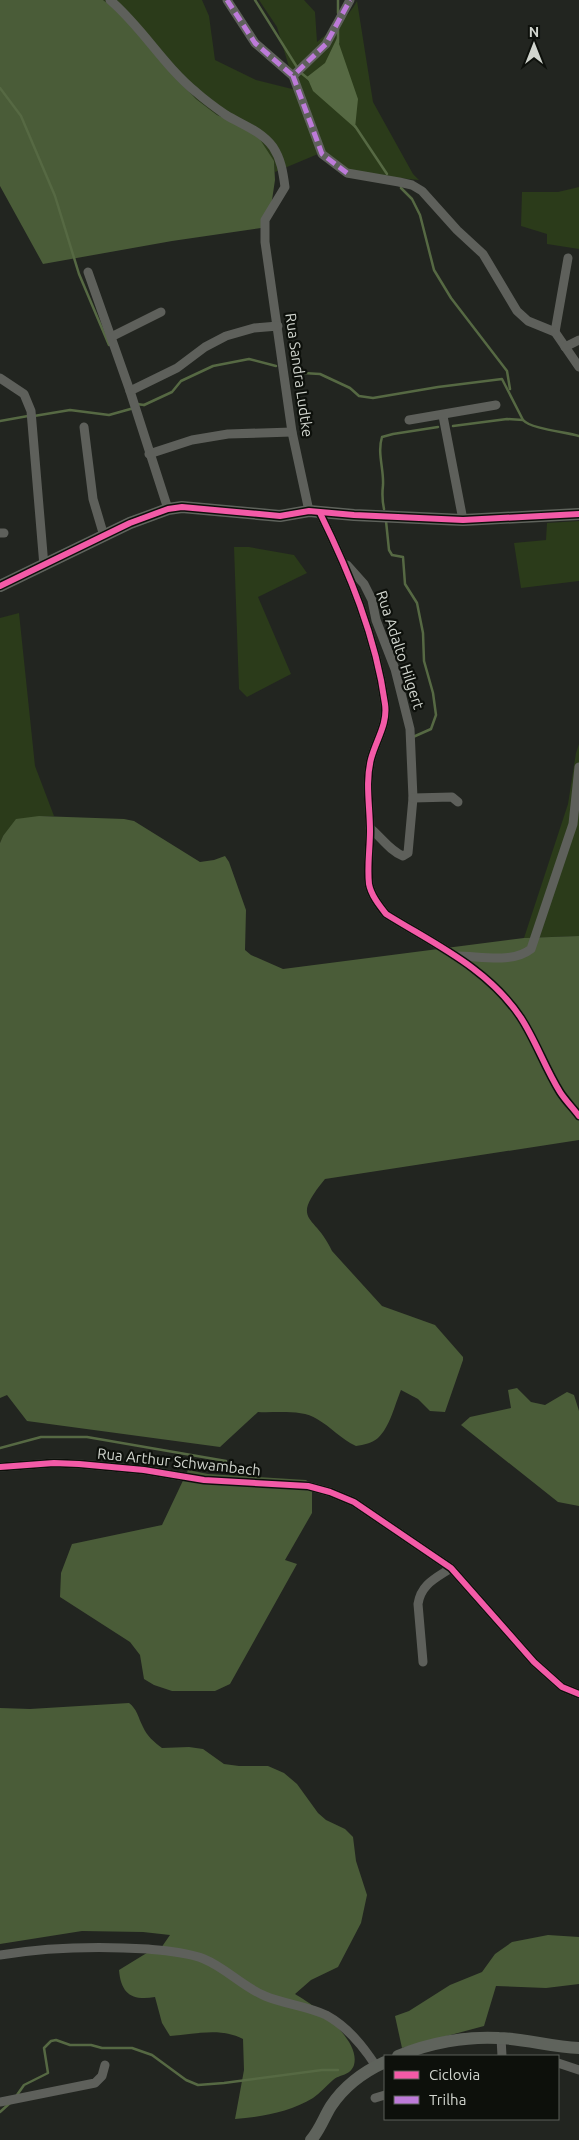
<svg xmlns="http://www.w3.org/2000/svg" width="579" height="2140" viewBox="0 0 579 2140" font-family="Ubuntu,sans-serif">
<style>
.green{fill:#2b3b1a}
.forest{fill:#4a5c38}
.water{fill:#566943}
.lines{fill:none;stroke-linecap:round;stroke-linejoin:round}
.stream{stroke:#566943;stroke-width:2.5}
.street{stroke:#5e605b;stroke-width:9}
.secondary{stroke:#5f635c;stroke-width:12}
.quiet{stroke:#bd7bd9;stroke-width:5;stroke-dasharray:10 5;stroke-linecap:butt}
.cycleway-casing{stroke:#0d100b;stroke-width:9}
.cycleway{stroke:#f35aa7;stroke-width:6}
.labels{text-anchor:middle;stroke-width:4.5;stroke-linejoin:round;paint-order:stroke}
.street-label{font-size:15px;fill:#d1d5ce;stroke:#0d100b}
</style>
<rect width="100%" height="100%" fill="#222520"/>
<g class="green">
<path d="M103,0h99l7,16 6,44 41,20 40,10 -19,-63 -18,-27h45l11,12 2,30c16,-13 30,-23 40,-41l16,101 40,72 6,6 -72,-7 -29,-19 -43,18 -1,-11 -33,-36 -24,-10 -21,-16 -36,-38 -29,-40z"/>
<polygon points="579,187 579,249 547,244 547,234 521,226 522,192 558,192"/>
<polygon points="579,521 579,581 521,588 514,543 546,540 547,523"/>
<polygon points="234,547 249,547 294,555 307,573 258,597 291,674 247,697 239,689"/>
<polygon points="19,613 35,766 54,816 39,816 3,836 0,843 0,618"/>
<polygon points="579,744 579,936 524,938 568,804 576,753"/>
</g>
<g class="forest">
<polygon points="0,0 103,0 131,21 160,61 196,99 217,115 241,125 259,138 274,161 275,180 268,227 172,241 43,264 0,186"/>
<path d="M39,816l85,3 10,2 66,41 14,-2 11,-4 4,6 17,48 -1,40 6,5 32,14 241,-31 55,-2v204l-254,39c-36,44 -10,34 7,72l50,55 53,19 28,32v3l-18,52 -15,-1 -12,-12 -17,-9c-6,14 -11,37 -23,48 -6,5 -14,7 -22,8 -15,-7 -25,-19 -39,-27 -15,-10 -42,-6 -59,-7l-38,35 -193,-26 -20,-26 -7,3v-555l3,-7 13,-17z"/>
<polygon points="517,1388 531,1402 545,1405 567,1392 574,1395 579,1411 579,1506 558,1502 461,1425 470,1417 511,1408 508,1390"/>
<polygon points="188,1470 208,1474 306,1480 312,1485 312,1513 285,1560 297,1564 230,1684 215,1691 172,1691 154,1685 144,1679 140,1655 130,1642 60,1597 61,1573 72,1544 162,1525"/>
<path d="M129,1703c8,6 9,14 14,24 4,9 11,15 19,21l27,-1 14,2 21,15 15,2h29l16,7 13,11 21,29 8,7 19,9 8,8 3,24 11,34 -6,28 -23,44 -27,13 -16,14c19,11 66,45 59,71 -4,11 -14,9 -21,15 -7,6 -13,13 -20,18 -23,14 -52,19 -78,21l9,-49 -1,-31c-22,-12 -48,-5 -73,-3l-8,-13 -7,-26c-23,4 -34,-3 -36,-27l31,-19 11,-3 9,-13 -27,-3 -61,-1 -82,13v-236l30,1z"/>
<polygon points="548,1935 579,1937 579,1984 546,1988 496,1986 484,2026 402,2048 395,2016 409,2011 450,1985 482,1972 495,1954 512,1942"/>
</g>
<polygon class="water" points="337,38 358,99 355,128 313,91 307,77 325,63"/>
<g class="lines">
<g class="stream">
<polyline points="255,0 300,72 311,81"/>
<polyline points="338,13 338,0"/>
<polyline points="338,43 338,29"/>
<polyline points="0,88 21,116 55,196 79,274 109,345"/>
<polyline points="355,126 387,174"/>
<polyline points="401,188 412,199 420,215 434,270 451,298 507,371 510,389"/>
<polyline points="292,370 303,373 320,374 350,388 359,396 373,398 438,387 502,379 523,420"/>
<polyline points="137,404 144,405"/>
<polyline points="144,405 172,392 181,381 213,366 249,359 276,366"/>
<polyline points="34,416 70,410 109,415 134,408"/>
<polyline points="0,421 28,416"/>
<path d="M453,426l54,-7 16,1c8,9 43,12 56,16"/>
<path d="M384,509c-2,-9 -2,-15 -1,-24 1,-16 -6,-32 -1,-48l11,-3 45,-7"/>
<polyline points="386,521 389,550 392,555 403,557 405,584 417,603 423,633 424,661 433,693 436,715 431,729 413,737"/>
<polyline points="0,1448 41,1437 87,1437 226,1461"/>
<polyline points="17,2095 24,2085 48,2073 44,2048 51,2041 56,2040 70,2045 91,2045 102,2048 132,2048 152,2055 186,2080 198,2085 224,2083 322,2070 338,2070"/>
<polyline points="0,2112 10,2103"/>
</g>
<g class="street">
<path d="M110,0c32,27 53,65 86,92 9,8 20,16 30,23 17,10 35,16 47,32 8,12 10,25 12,40l-20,33v22l27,190 17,79"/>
<polyline points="227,0 255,43 293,76"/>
<polyline points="350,0 326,44 293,76 322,154 347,173 399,182 412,185 422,191 457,230 483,254 517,311 528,321 555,332"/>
<polyline points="88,272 130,391 168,509"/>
<polyline points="555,332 568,258"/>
<polyline points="555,332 579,367"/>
<polyline points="111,337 161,312"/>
<polyline points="565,347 579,340"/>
<polyline points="0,378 24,394 31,411 44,566"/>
<polyline points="130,391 177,368 205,347 226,336 254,328 278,326"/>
<polyline points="443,416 463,520"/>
<polyline points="409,420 496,405"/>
<polyline points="84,427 93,499 104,536"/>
<polyline points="149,454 192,440 228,434 292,432"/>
<path d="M320,513c29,59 56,124 65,191 3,20 -9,36 -14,55 -6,24 -1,47 -1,72 0,17 -3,36 -1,53 2,11 10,21 17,30 48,30 102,54 135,104 15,23 24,50 39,74 5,8 13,16 19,24"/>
<polyline points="0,533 4,533"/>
<path d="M347,565l17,19 8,16 4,20 19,49 15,60 3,69 -5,55 -5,3c-13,-5 -22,-19 -33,-28"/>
<polyline points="413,798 452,797 458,802"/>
<path d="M457,956c23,0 55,8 74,-7l42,-125 6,-57"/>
<polyline points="0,1467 54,1463 79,1464 144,1470 204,1480 308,1486 330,1492 354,1502 451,1568 534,1662 562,1687 579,1694"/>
<path d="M423,1662l-5,-58c3,-20 18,-26 33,-36"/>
<path d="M0,1955c49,-8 98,-9 148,-6 17,2 39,3 56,10 22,9 39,28 61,37 19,8 42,10 61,19 22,12 37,31 50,51"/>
<polyline points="501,2038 502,2056"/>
<polyline points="558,2063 579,2070"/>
<polyline points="375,2098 385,2095"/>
<polyline points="0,2102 95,2083 102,2076 105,2065"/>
</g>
<g class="secondary">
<polyline points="0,586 130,523 168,509 182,507 280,516 309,511 354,515 463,520 579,514"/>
<path d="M398,2056c31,-13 68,-20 101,-18 27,1 53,9 80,10"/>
<path d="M311,2140c9,-10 13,-23 20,-34 14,-21 32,-34 54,-44"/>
</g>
<g class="quiet">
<polyline points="227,0 255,43 293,76"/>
<polyline points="347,173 322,154 293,76 326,44 350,0"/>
</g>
<g class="cycleway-casing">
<g id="cycleway">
<path d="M320,513c29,59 56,124 65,191 3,20 -9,36 -14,55 -6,24 -1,47 -1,72 0,17 -3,36 -1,53 2,11 10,21 17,30 48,30 102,54 135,104 15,23 24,50 39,74 5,8 13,16 19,24"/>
<polyline points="0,586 130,523 168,509 182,507 280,516 309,511 354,515 463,520 579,514"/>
<polyline points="0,1467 54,1463 79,1464 144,1470 204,1480 308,1486 330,1492 354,1502 451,1568 534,1662 562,1687 579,1694"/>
</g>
</g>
<use href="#cycleway" class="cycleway"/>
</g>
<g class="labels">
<g class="street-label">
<text transform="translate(299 375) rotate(82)" y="5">Rua Sandra Ludtke</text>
<text transform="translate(400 650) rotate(72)" y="5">Rua Adalto Hilgert</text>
<text transform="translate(179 1462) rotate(6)" y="5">Rua Arthur Schwambach</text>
</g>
</g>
<rect x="384" y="2055" width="175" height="65" fill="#0d100b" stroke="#5b5f59"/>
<rect x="394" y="2071" width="25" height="8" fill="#f35aa7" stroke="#5b5f59"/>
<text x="429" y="2080" font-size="15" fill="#d1d5ce">Ciclovia</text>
<rect x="394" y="2096" width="25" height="8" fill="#bd7bd9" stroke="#5b5f59"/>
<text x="429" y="2105" font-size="15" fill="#d1d5ce">Trilha</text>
<g transform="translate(534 45)" stroke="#0d100b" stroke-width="4" paint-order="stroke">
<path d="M0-4L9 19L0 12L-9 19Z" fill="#d1d5ce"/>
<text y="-8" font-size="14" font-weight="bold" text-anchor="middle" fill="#d1d5ce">N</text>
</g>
</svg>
